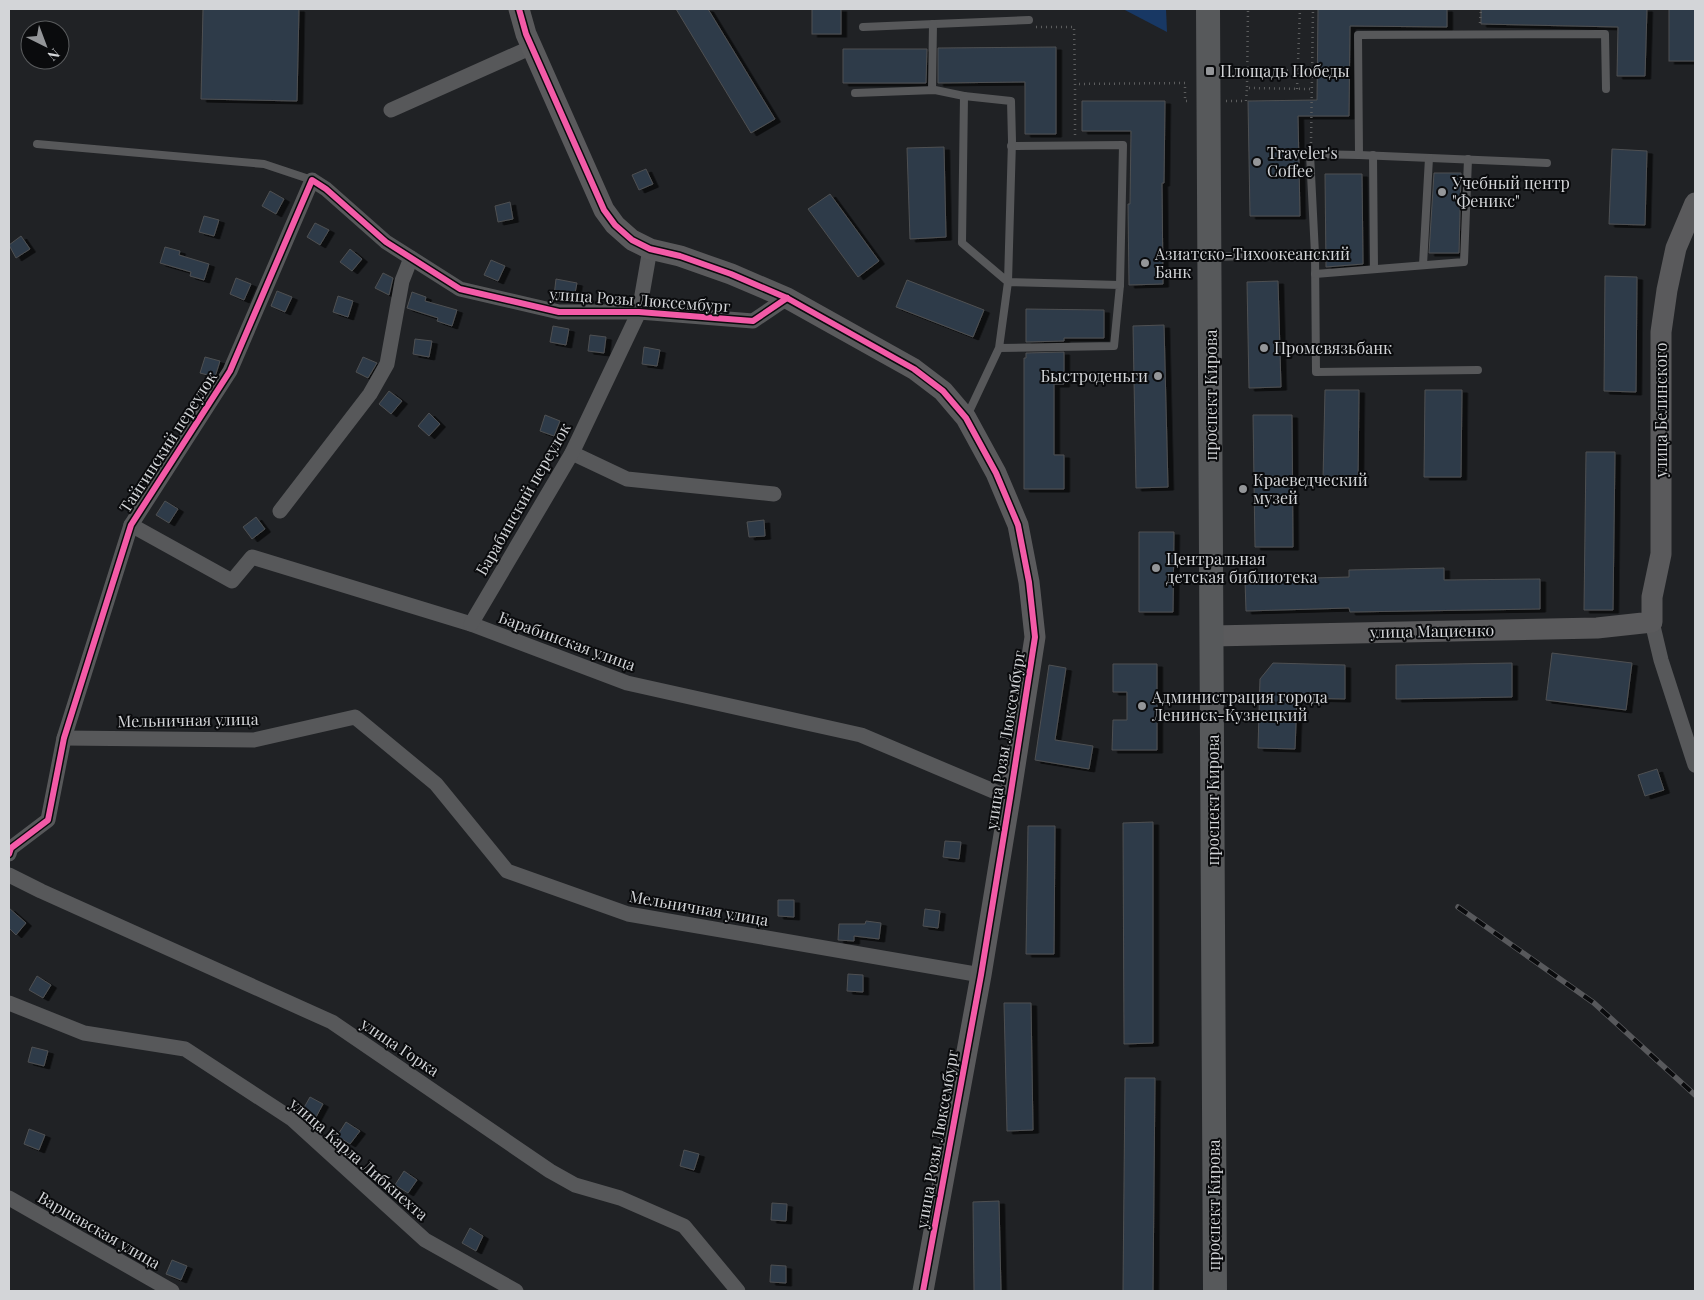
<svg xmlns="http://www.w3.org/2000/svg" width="1704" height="1300" viewBox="0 0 1704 1300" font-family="'Playfair Display',serif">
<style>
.green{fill:#183864}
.building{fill:#2f3a48;stroke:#4e5052;filter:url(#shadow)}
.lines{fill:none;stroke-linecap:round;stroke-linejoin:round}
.path{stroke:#5c5d5e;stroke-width:2.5;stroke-dasharray:1 4;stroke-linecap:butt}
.lane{stroke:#57585a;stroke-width:8}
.street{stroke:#57585a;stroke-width:15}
.secondary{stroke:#5a5a5c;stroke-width:21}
.primary{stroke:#57595b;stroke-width:24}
.rail-casing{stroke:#58595c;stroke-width:5.5}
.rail{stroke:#0a0b0d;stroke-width:4;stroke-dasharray:11;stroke-linecap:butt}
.cycleway-casing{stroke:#0a0b0d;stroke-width:9}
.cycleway{stroke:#f35aa7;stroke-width:6}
.poi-dot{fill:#949699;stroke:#0a0b0d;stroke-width:2}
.labels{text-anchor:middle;stroke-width:4;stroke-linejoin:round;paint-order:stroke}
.poi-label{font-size:16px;fill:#d3d5d8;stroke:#0a0b0d;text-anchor:start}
.street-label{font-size:16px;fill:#d3d5d8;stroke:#0a0b0d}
</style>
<defs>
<filter id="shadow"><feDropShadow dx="5.5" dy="3" stdDeviation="0" flood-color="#0009"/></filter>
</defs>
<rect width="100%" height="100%" fill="#202225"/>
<polygon class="green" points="1123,9 1166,9 1167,32"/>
<g class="building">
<polygon points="203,9 299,9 297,101 201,99"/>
<polygon points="676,9 708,9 775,119 751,133"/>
<rect x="812" y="9" width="29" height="25"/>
<polygon points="1318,9 1447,9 1447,27 1350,26 1349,116 1298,116 1300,216 1250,216 1248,101 1317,100"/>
<polygon points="1481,9 1647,9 1645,76 1617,76 1618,27 1481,24"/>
<rect x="1669" y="9" width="26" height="52"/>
<polygon points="1056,47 1056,134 1025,134 1025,82 938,83 938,48"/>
<polygon points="843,49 927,49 926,83 843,83"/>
<polygon points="1082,101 1165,101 1164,183 1162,183 1163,284 1129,285 1128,204 1130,204 1131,131 1082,131"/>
<polygon points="944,147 946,237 910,239 907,148"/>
<polygon points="1612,149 1647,151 1645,225 1609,224"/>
<polygon points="646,169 653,184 639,190 632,175"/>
<polygon points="1434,173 1461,173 1459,253 1429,253"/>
<polygon points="1325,174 1362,174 1363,264 1326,267"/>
<polygon points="270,191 284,199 276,214 262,206"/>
<polygon points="830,194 879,261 858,277 808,209"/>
<polygon points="510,202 513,219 498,222 495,206"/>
<polygon points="204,216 219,220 214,236 199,232"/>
<polygon points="315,223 329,230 320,245 307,237"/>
<polygon points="21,236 30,249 16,258 9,245"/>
<polygon points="165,247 180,251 179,255 209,264 204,280 190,276 191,272 160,263"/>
<polygon points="350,249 362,259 352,271 340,262"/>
<polygon points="491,260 505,266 498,281 484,275"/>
<polygon points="383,273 393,278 389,295 375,288"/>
<polygon points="1605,276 1637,277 1636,392 1604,391"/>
<polygon points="236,278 251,284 244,300 230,294"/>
<polygon points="556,279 577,283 574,298 554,296"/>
<polygon points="907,280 984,310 973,337 896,307"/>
<polygon points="1278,281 1281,387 1249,388 1247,282"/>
<polygon points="277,291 292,297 285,312 271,306"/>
<polygon points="412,292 426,297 425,301 457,310 452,326 437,321 438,318 407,308"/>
<polygon points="338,296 353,301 348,317 333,312"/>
<polygon points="1026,309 1104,310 1104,338 1064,338 1064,341 1026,342"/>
<polygon points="1164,325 1168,487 1136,488 1133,326"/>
<polygon points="553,326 569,329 566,345 550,342"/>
<polygon points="590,335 606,337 604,353 588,351"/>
<polygon points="415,339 432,341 429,357 413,354"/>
<polygon points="644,347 660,350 657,366 642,364"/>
<polygon points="1064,352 1064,384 1054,384 1054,455 1064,455 1064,489 1024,489 1024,358 1026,358 1026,353"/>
<polygon points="205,357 220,361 215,377 200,373"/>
<polygon points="363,357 377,363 368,378 356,372"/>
<polygon points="1325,390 1359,390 1358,479 1323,479"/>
<polygon points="1425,390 1462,390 1461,477 1424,477"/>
<polygon points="389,391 402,401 391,414 379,404"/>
<polygon points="429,413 440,424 429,436 418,426"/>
<polygon points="545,415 560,421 554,436 540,431"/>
<polygon points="1253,415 1292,415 1293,547 1255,547"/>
<polygon points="1586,452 1615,452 1613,610 1584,610"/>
<polygon points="165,501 178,509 169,523 156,515"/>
<polygon points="256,517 265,529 252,539 243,527"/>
<polygon points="764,520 765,536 749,537 747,522"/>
<polygon points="1139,532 1174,532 1173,612 1139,612"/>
<polygon points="1444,568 1444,580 1540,579 1540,609 1350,612 1349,608 1246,611 1245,580 1349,577 1349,570"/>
<polygon points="1552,653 1632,663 1626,710 1546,700"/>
<polygon points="1273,663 1345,665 1345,699 1297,698 1295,749 1258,748 1260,679"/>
<polygon points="1512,663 1512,697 1396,699 1396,665"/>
<polygon points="1113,664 1157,664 1157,750 1112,750 1113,720 1127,720 1127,692 1113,692"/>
<polygon points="1049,665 1066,668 1055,740 1093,746 1089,769 1035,760"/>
<polygon points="1657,769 1664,790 1645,796 1638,775"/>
<polygon points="1153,822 1153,1043 1124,1044 1123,823"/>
<polygon points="1028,826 1055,826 1054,954 1026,954"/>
<polygon points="945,841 961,842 959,859 943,857"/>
<polygon points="778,900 794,900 794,917 778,916"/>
<polygon points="9,908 26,923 16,935 9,928"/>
<polygon points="925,909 940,911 938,928 923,926"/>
<polygon points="866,921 881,923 879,939 854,936 854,941 838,940 839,924 865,924"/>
<polygon points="848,974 863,975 863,992 847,991"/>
<polygon points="37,976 51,985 43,998 29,990"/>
<polygon points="1004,1003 1031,1003 1033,1130 1007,1131"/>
<polygon points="32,1047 48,1051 44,1066 28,1062"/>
<polygon points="1125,1078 1155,1078 1153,1291 1123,1291"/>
<polygon points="310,1097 323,1104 315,1119 302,1111"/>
<polygon points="346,1122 360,1131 350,1144 337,1136"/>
<polygon points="29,1129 45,1135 39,1150 24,1144"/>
<polygon points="684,1150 699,1154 694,1170 680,1166"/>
<polygon points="404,1171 417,1180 408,1193 395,1185"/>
<polygon points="999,1201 1001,1291 974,1291 973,1202"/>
<polygon points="772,1203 787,1204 786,1221 771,1220"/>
<polygon points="470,1228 483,1236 476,1251 462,1243"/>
<polygon points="172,1260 187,1266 181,1280 166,1274"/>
<polygon points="771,1265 786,1266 786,1283 770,1282"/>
</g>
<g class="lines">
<g class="path">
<polyline points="1480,23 1481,9"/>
<polyline points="1036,27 1074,27 1075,83"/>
<polyline points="1247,71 1298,70"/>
<polyline points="1247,87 1248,9"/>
<polyline points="1297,89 1300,9"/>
<polyline points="1226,101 1246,101 1247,88 1311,89"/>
<polyline points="1075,135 1075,84 1185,83 1185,101 1191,101"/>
<polyline points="1311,143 1313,9"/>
</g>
<g class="lane">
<polyline points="863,27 1029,20"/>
<polyline points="932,90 933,24"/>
<polyline points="855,93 935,90 964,96"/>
<polyline points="37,144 264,164 312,180"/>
<polyline points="1011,146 1123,145 1120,285"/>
<polyline points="1359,155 1358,35 1605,34 1606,89"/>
<polyline points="1373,155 1374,269"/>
<polyline points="1315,254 1316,372 1478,370"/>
<polyline points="1212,257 1315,254 1310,154 1359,155 1547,163"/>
<polyline points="1423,265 1429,158"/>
<polyline points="1315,274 1464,262 1468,159"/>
<polyline points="967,416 999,348 1008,282 1012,141 1011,101 964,96 962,243 1008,282 1120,285 1114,346 999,348"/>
</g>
<g class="street">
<polyline points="391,110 532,47"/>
<polyline points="572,453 627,479 774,494"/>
<polyline points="280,511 370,394 387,364 402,281 411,258"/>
<polyline points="131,525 232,581 252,557 471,624 627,683 861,735 1010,798"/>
<polyline points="1652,622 1661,660 1695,765"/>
<polyline points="471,624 572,453 639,312 650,249"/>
<polyline points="64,738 254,740 355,717 436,784 507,871 628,914 981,975"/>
<polyline points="9,854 11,848 48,820 64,738 131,525 230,371 312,180 326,189 386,242 460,289 559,312 639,312 753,321 787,298"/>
<polyline points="9,875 41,891 332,1022 550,1171 575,1185 620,1198 684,1226 738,1291"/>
<polyline points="9,1003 84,1033 185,1049 292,1119 425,1240 516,1291"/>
<polyline points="9,1198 172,1291"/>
</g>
<g class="secondary">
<polyline points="519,9 526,34 604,210 615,225 632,240 650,249 680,256 731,274 787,298 914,369 943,391 966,418 996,473 1018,525 1029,582 1035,637 1010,798 981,975 923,1291"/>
<polyline points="1212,636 1597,628 1652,622 1652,597 1661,554 1661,332 1667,290 1676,248 1695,203"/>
</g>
<polyline class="primary" points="1208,9 1215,1291"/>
<g class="rail-casing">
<polyline id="rail" points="1458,907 1594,1003 1695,1095"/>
</g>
<use href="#rail" class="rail"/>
<g class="cycleway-casing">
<g id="cycleway">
<polyline points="519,9 526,34 604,210 615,225 632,240 650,249 680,256 731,274 787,298 914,369 943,391 966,418 996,473 1018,525 1029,582 1035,637 1010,798 981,975 923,1291"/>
<polyline points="9,854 11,848 48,820 64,738 131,525 230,371 312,180 326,189 386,242 460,289 559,312 639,312 753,321 787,298"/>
</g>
</g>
<use href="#cycleway" class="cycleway"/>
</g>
<g class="poi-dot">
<rect x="1205" y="66" width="10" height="10" rx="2.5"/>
<circle cx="1257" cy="162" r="5"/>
<circle cx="1442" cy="192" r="5"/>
<circle cx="1145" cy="263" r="5"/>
<circle cx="1264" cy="348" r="5"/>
<circle cx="1158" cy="376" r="5"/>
<circle cx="1243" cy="489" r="5"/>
<circle cx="1156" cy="568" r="5"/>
<circle cx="1142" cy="706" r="5"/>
</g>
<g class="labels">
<g class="poi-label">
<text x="1220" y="77">Площадь Победы</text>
<text x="1267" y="159">Traveler's<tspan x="1267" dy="18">Coffee</tspan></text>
<text x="1452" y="189">Учебный центр<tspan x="1452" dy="18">"Феникс"</tspan></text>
<text x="1155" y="260">Азиатско-Тихоокеанский<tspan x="1155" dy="18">Банк</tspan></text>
<text x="1274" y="354">Промсвязьбанк</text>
<text x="1148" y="382" text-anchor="end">Быстроденьги</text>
<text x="1253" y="486">Краеведческий<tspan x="1253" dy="18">музей</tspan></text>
<text x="1166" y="565">Центральная<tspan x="1166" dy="18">детская библиотека</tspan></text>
<text x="1152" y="703">Администрация города<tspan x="1152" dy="18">Ленинск-Кузнецкий</tspan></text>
</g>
<g class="street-label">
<text transform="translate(640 300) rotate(4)" y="6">улица Розы Люксембург</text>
<text transform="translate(1211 395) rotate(-90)" y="6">проспект Кирова</text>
<text transform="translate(1661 410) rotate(-90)" y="6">улица Белинского</text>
<text transform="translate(168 442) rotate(-57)" y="6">Тайгинский переулок</text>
<text transform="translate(523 499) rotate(-60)" y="6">Барабинский переулок</text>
<text transform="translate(1432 631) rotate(-1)" y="6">улица Мациенко</text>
<text transform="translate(567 641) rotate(20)" y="6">Барабинская улица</text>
<text transform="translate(188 720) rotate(-1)" y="6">Мельничная улица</text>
<text transform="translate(1005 740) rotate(-81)" y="6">улица Розы Люксембург</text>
<text transform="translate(1213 800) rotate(-90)" y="6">проспект Кирова</text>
<text transform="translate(699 908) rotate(10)" y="6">Мельничная улица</text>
<text transform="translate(400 1047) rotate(34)" y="6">улица Горка</text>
<text transform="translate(937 1139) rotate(-80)" y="6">улица Розы Люксембург</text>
<text transform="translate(359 1159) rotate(41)" y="6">улица Карла Либкнехта</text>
<text transform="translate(1214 1205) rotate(-90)" y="6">проспект Кирова</text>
<text transform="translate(99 1230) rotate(30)" y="6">Варшавская улица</text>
</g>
</g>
<rect width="1704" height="1300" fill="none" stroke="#d3d5d8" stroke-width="20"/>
<g transform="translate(45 45) rotate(138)"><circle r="24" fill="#0a0b0d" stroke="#5a5c5e"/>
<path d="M0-4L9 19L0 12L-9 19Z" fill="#949699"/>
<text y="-8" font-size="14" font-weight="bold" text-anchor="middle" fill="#d3d5d8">N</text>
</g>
</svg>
